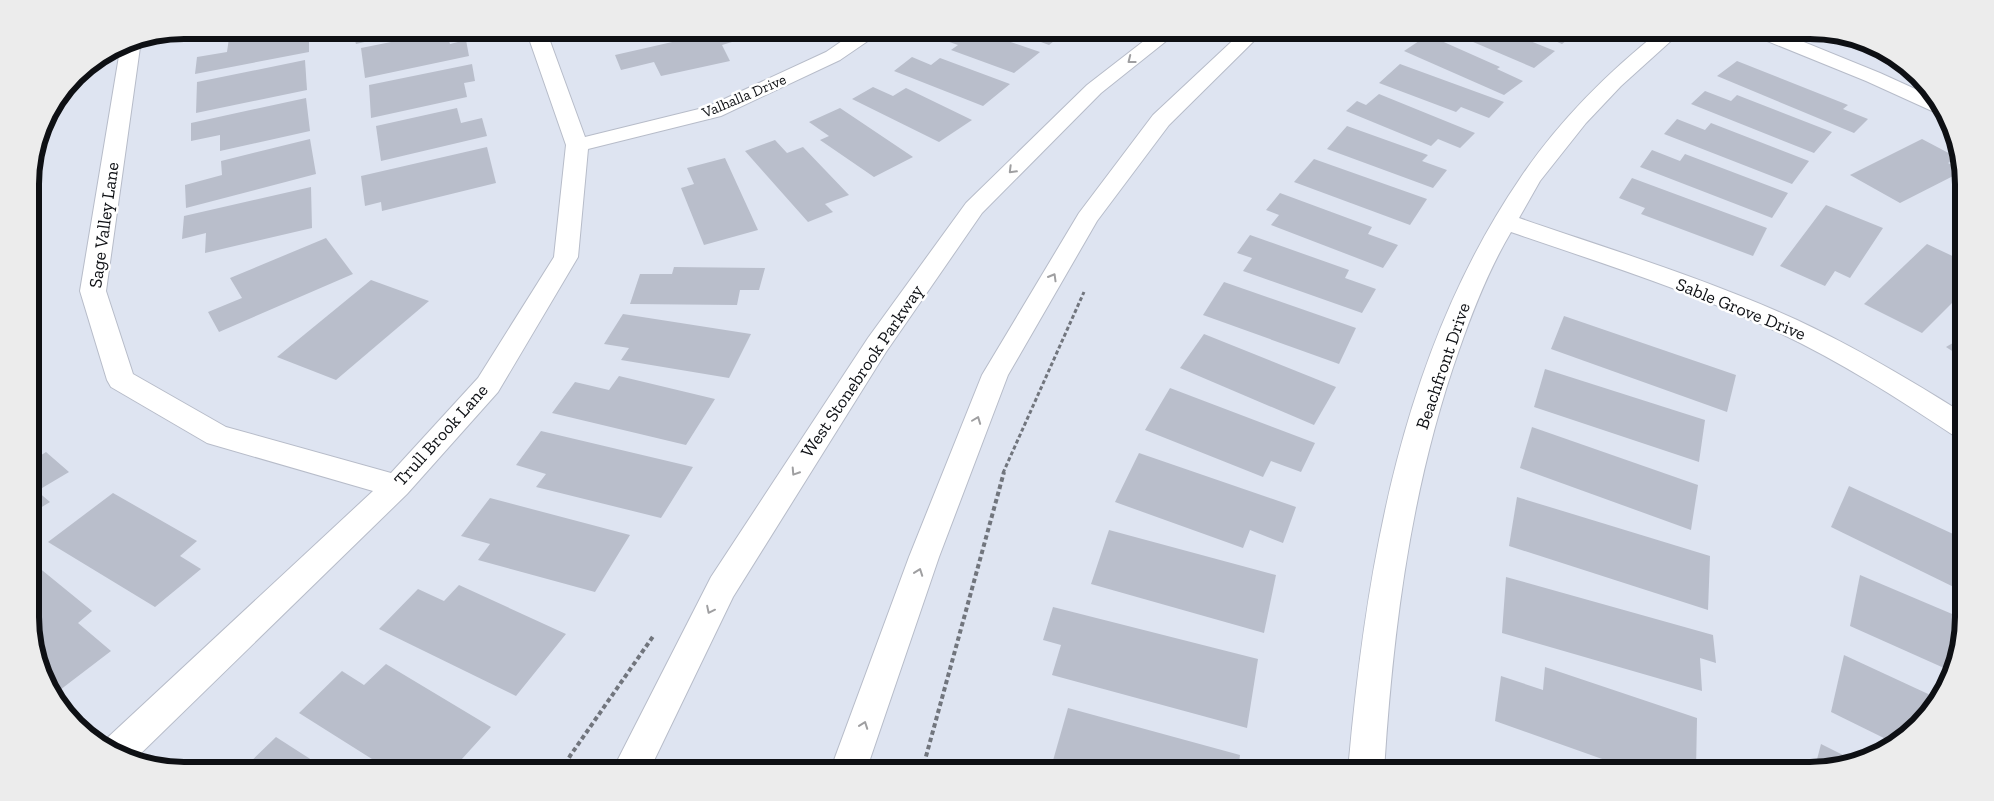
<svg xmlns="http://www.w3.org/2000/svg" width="1994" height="801" viewBox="0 0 1994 801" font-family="'Zilla Slab',serif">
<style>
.building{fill:#b9becb}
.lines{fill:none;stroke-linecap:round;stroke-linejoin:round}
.street-casing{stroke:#b7bcc9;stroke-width:2}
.secondary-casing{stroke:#b7bcc9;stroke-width:2}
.path-far2{stroke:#71757d;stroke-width:2.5;stroke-dasharray:3 2;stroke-linecap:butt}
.path-far1{stroke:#71757d;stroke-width:3;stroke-dasharray:4 2.5;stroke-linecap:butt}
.path{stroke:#71757d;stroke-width:4;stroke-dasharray:4.5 3;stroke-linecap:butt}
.street{fill:#fff;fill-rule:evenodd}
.secondary{fill:#fff;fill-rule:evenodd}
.oneway{stroke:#9f9fa1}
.labels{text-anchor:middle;stroke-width:5;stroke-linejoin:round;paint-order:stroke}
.far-street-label{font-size:15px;fill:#0e1014;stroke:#fff}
.street-label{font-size:18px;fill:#0e1014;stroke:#fff}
.rim{fill:none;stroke:#0e1014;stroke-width:6}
</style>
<rect width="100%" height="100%" fill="#dee4f1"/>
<g class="building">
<polygon points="198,30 226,30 226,31 198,36"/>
<polygon points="272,30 309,30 309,52 195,74 197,57 227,52 229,38"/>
<polygon points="352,30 411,30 411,31 356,44"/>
<polygon points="725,30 732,42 722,45 730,61 661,76 654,62 621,70 615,55"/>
<polygon points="944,30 976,30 1040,52 1014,73 951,50 958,45 935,37"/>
<polygon points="1009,30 1068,30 1049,45"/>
<polygon points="1445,30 1503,30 1555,51 1534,68"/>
<polygon points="1529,30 1573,30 1577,32 1562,44"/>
<polygon points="446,31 450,44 466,40 469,56 365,78 361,48"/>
<polygon points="1428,35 1500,67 1497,69 1523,81 1504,95 1404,51"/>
<polygon points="912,57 931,65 940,58 1010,84 983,106 894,71"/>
<polygon points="305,60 307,90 196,113 197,82"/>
<polygon points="1737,61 1848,105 1843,109 1868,119 1854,133 1717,76"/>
<polygon points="472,64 475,81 464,83 467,97 371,118 369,85"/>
<polygon points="1400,64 1504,102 1489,118 1461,107 1456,112 1379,83"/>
<polygon points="873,87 893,96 906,88 972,120 939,142 852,99"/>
<polygon points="1705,91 1731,101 1737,95 1832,132 1814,153 1691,104"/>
<polygon points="1379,94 1475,133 1460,148 1438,139 1431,146 1346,111 1357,101 1366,105"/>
<polygon points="306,98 310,131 220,151 220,135 191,141 191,123"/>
<polygon points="457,108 461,123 482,118 487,136 381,161 376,126"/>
<polygon points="840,108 913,157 874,177 820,140 829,136 809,122"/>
<polygon points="1677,119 1705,130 1711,123 1809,161 1792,184 1664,134"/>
<polygon points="1347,126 1428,155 1422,161 1447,170 1433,188 1327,149"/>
<polygon points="310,139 316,174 186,208 185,185 222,175 221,161"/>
<polygon points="1922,139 1958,158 1948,163 1963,171 1900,203 1850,175"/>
<polygon points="775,140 787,153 803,147 849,195 825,204 833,212 808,222 745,151"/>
<polygon points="487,147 496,183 382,211 381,202 365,206 361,176"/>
<polygon points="1652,150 1680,161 1685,154 1788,193 1772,218 1640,167"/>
<polygon points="725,158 758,230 704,245 681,188 694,184 687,168"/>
<polygon points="1314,159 1427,199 1410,225 1294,182"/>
<polygon points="1632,178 1767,228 1753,256 1641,214 1645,208 1619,198"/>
<polygon points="311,187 312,228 205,253 206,233 182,239 184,216"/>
<polygon points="1280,193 1372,227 1368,234 1398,245 1383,268 1271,225 1279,215 1266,210"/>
<polygon points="1826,205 1883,228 1850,278 1835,271 1825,286 1780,266"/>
<polygon points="1250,235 1349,270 1345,278 1376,289 1362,313 1243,271 1252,258 1237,253"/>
<polygon points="326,238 353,274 219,332 208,312 242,298 230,278"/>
<polygon points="1927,244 1963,261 1963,292 1922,333 1864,304"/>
<polygon points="674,267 765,268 759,290 740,290 737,305 630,304 640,274 672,274"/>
<polygon points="371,280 429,301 336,380 277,357"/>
<polygon points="1224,282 1356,328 1339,364 1203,315"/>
<polygon points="623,314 751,334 729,378 621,360 629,348 604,344"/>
<polygon points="1564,316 1736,375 1727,412 1551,349"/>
<polygon points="1204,334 1336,387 1314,425 1180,368"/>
<polygon points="1963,337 1963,358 1946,347"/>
<polygon points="1545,369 1705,420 1699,462 1534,407"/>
<polygon points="619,376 715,399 686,445 552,413 575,382 609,390"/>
<polygon points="1170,388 1315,443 1301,472 1271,461 1263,477 1145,430"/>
<polygon points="1532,427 1698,485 1691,530 1520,468"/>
<polygon points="541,431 693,467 661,518 536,487 546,474 516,465"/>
<polygon points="46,452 69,472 37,491 50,502 32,513 32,461"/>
<polygon points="1139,453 1296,507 1283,543 1250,530 1243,548 1115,502"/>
<polygon points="1849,486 1964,539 1964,592 1831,527"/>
<polygon points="113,493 197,541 180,556 201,569 155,607 48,542"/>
<polygon points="1517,497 1710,556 1708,610 1509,546"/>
<polygon points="490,498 630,535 595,592 478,560 490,544 461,536"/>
<polygon points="1109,530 1276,575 1264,633 1091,584"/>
<polygon points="32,562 92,611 78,623 111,651 56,693 33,647"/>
<polygon points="1860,575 1964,619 1956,667 1953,672 1850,626"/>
<polygon points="1506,577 1713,635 1716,663 1700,658 1702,691 1502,633"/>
<polygon points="459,585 566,634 516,696 379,629 418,589 444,601"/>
<polygon points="1053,607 1258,659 1247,728 1052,675 1061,645 1043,640"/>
<polygon points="1844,655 1939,699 1932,711 1904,739 1896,744 1831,712"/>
<polygon points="386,664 491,727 451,771 391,771 299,713 342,671 364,685"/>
<polygon points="1545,667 1697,718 1696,771 1636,771 1495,721 1501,676 1543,690"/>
<polygon points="1068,708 1240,755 1238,771 1050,771"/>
<polygon points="276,737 329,771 241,771"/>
<polygon points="1821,744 1859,763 1814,771"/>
<polygon points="1497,761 1532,770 1532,771 1497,771"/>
</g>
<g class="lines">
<g class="street-casing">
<g id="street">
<polygon points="526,30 546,30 585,137 707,107 826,52 858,30 881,30 878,34 840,60 721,116 588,149 578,257 498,392 407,494 132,762 103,742 105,740 373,491 207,443 111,387 107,380 80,291 121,44 125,42 141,40 106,291 133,374 226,427 391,473 478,378 554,257 566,145"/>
<path d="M1661,30h22l-62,56 -35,37 -46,58 -21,37c93,32 188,61 278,102 58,27 113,60 166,93v25l-10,-3c-56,-37 -112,-73 -173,-102 -87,-41 -179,-70 -269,-101 -22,37 -38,78 -52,118 -48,136 -66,278 -75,421h-36c18,-206 54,-420 173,-594 38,-56 87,-105 140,-147z"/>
<polygon points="1747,30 1774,30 1880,73 1935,98 1942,113 1932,111 1866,81 1750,34"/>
</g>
</g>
<g class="secondary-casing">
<g id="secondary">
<polygon points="1158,30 1180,30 1101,93 982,213 886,352 733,597 649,771 612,771 711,577 868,338 966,203 1087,85"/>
<polygon points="1244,30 1265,30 1169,125 1097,221 1008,375 939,557 866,771 830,771 909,557 982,375 1079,213 1153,115"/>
</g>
</g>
<polyline class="path-far2" points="1284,39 1295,30"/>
<polyline class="path-far1" points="1003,473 1084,292"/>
<g class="path">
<polyline points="562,771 570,756 654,635"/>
<polyline points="922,771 1004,472"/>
</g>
<use href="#street" class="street"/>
<use href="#secondary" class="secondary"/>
</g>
<defs><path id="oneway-chevron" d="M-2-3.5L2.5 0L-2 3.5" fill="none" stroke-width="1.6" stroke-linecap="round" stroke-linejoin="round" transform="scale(1.25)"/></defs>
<g class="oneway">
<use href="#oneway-chevron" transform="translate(1131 60) rotate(142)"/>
<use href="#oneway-chevron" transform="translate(1012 170) rotate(135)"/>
<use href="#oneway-chevron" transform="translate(1053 277) rotate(-60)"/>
<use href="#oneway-chevron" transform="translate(977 420) rotate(-69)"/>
<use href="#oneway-chevron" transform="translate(795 472) rotate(123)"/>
<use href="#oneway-chevron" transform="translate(919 572) rotate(-70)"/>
<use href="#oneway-chevron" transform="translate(710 610) rotate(116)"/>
<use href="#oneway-chevron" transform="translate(864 725) rotate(-70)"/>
</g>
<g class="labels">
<g class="far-street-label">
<text transform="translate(744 96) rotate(-23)" y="5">Valhalla Drive</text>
</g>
<g class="street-label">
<text transform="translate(104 225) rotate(-82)" y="6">Sage Valley Lane</text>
<text transform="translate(1741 309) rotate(22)" y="6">Sable Grove Drive</text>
<text transform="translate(1443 366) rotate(-71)" y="6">Beachfront Drive</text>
<text transform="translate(862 371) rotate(-56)" y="6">West Stonebrook Parkway</text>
<text transform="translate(441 435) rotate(-48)" y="6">Trull Brook Lane</text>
</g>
</g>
<path d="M0 0H1994V801H0ZM184 39H1810A145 145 0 0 1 1955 184V617A145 145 0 0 1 1810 762H184A145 145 0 0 1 39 617V184A145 145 0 0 1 184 39Z" fill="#ececec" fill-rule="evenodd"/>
<path class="rim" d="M184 39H1810A145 145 0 0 1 1955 184V617A145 145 0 0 1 1810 762H184A145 145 0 0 1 39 617V184A145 145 0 0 1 184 39Z"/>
</svg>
